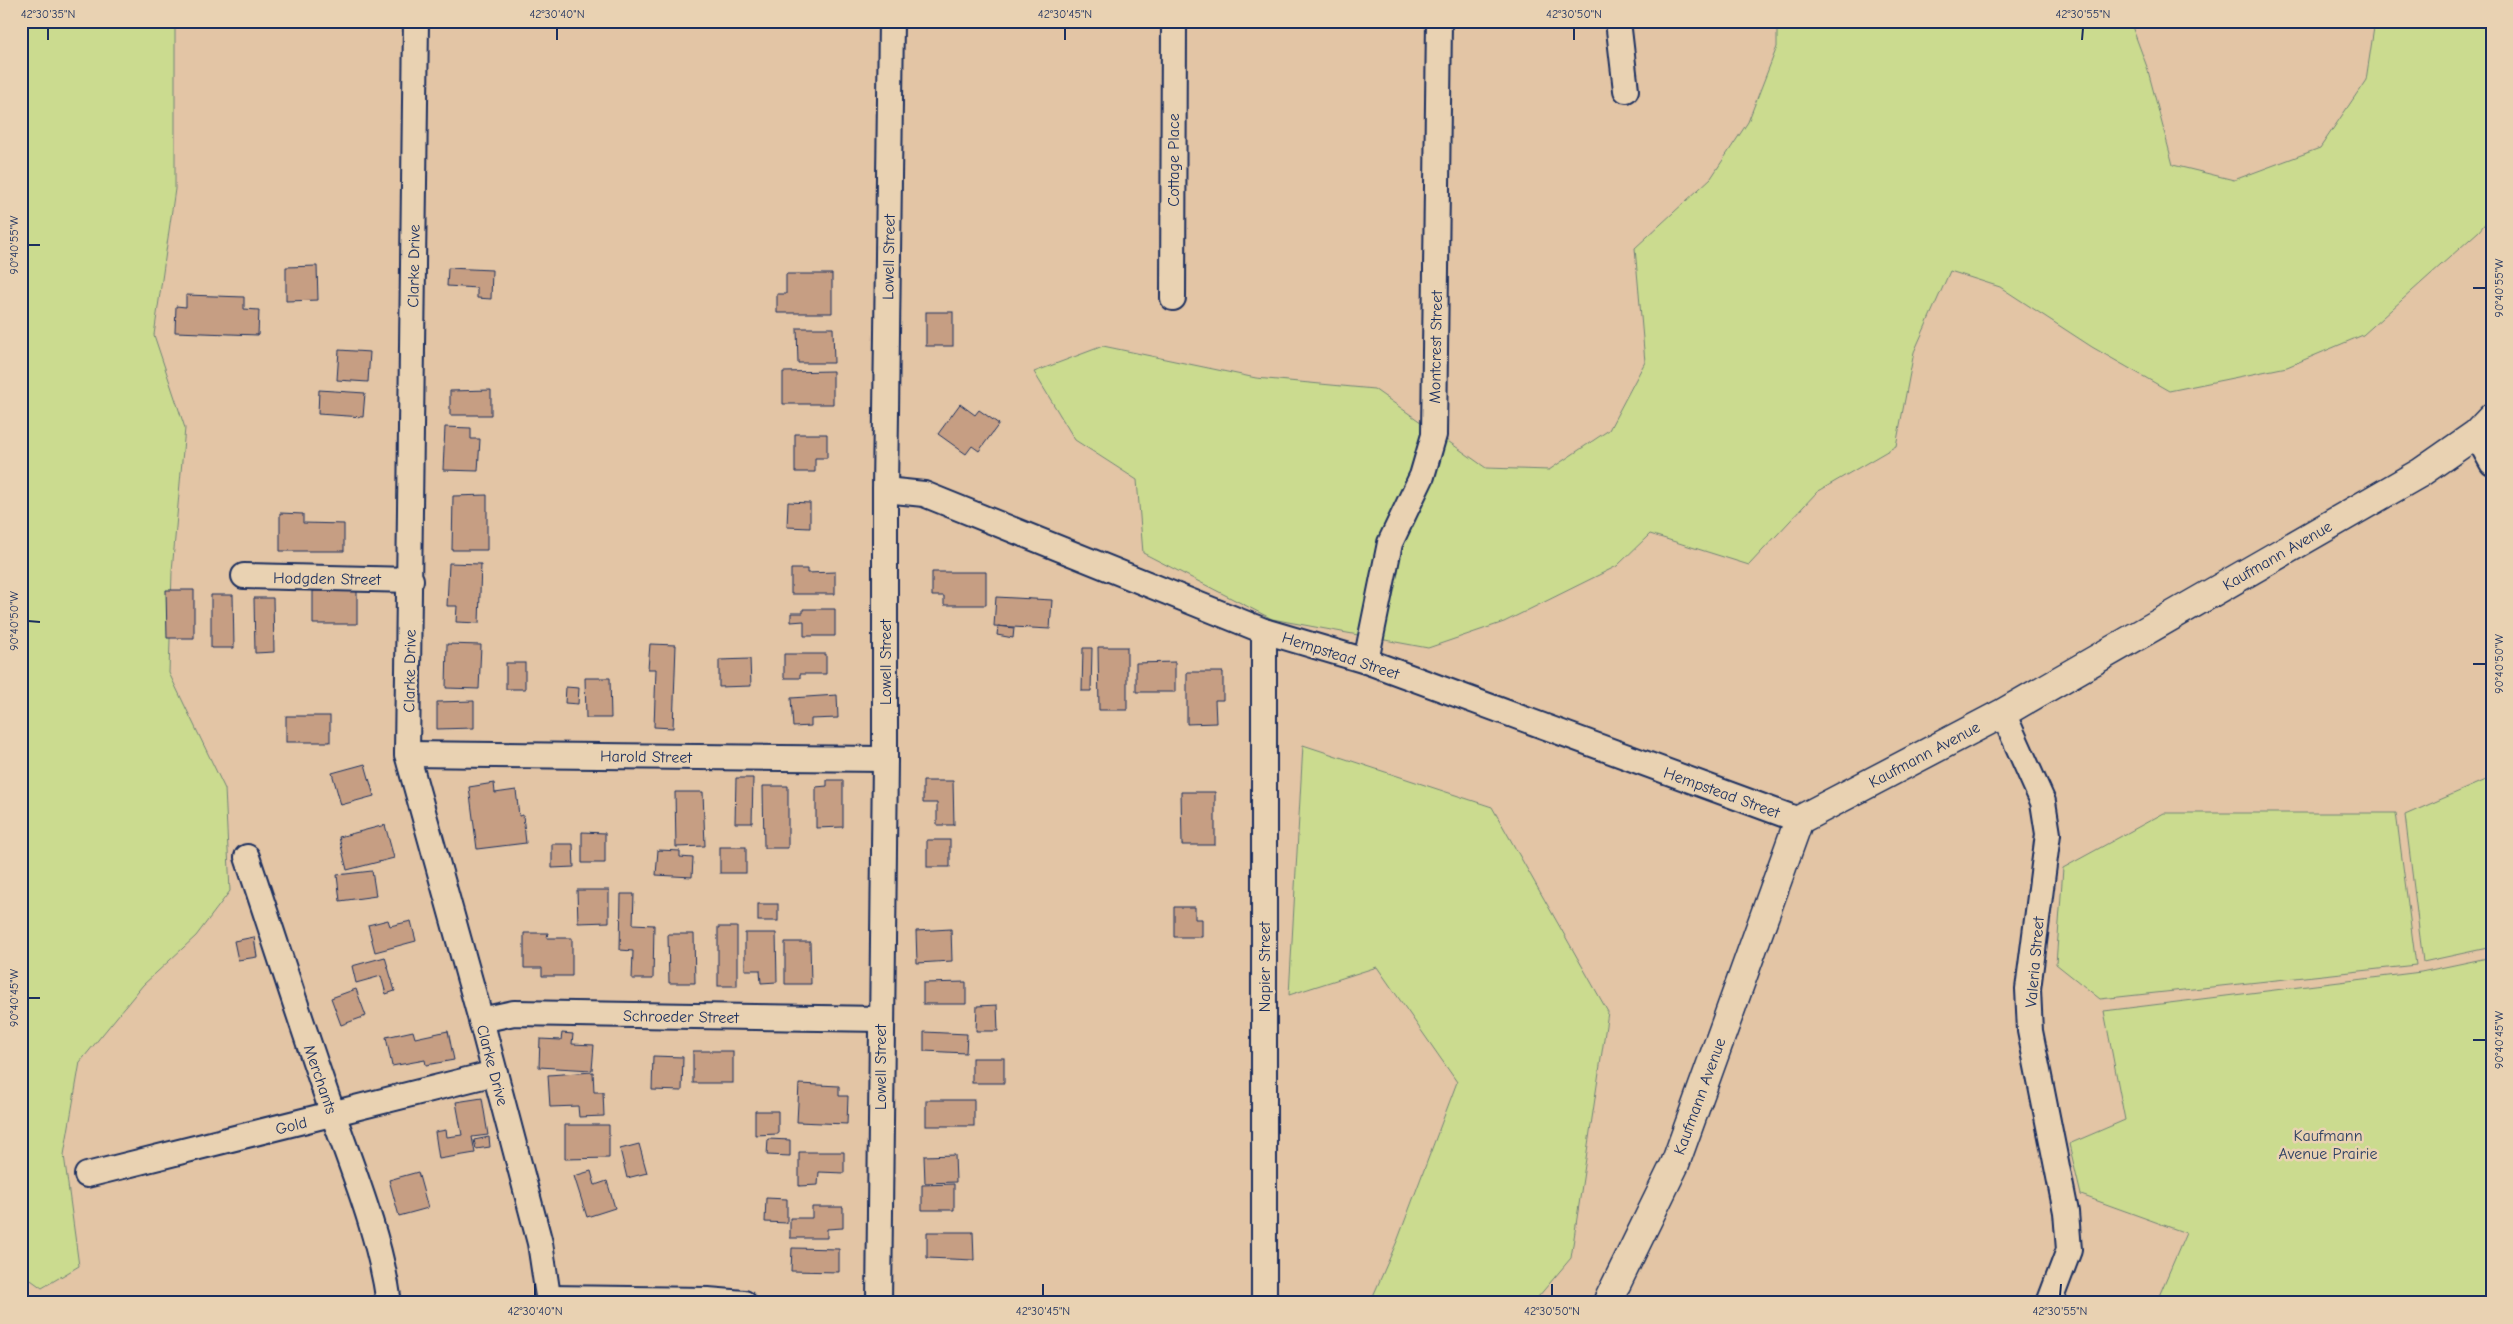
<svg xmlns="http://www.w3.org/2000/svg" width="2513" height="1324" viewBox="0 0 2513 1324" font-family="'Comic Neue',sans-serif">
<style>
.green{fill:#cbdb8f;stroke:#738576}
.building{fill:#c69e83;stroke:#1b2f5e}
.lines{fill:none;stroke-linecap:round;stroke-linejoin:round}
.minor-casing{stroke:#1b2f5e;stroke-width:28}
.secondary-casing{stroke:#1b2f5e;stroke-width:31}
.minor{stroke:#e9d2b2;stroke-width:24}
.secondary{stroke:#e9d2b2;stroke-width:28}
.ticks{fill:none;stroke:#1b2f5e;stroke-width:2}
.labels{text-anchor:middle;stroke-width:5;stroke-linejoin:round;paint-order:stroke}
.street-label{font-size:16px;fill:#1b2f5e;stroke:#e9d2b2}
.park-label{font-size:16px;fill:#2d4063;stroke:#e9d2b2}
.neatline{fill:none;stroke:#1b2f5e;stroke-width:2}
.ticks-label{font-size:12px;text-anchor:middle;fill:#1b2f5e}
</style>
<rect width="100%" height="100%" fill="#e3c5a5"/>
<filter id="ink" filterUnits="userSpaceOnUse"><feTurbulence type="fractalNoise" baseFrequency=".02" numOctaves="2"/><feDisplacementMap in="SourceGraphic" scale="10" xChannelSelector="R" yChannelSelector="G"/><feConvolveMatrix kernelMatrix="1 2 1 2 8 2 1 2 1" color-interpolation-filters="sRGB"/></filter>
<g filter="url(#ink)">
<g class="green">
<polygon points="21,21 175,21 175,189 154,335 185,428 172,571 169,673 225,789 230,891 196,936 143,985 80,1062 64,1155 79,1266 42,1288 21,1273"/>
<polygon points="1777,21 2130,21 2147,67 2173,165 2234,180 2320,148 2366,80 2375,21 2492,21 2492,215 2479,231 2363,335 2287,367 2169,391 2092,347 2000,287 1950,271 1914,352 1896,446 1817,492 1749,565 1650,534 1617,566 1504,622 1428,648 1272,619 1143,553 1137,480 1075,440 1034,372 1103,346 1256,378 1374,389 1486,468 1549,470 1609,430 1645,362 1635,248 1711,178 1748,122 1777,47"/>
<polygon points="1303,745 1492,807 1608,1012 1571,1258 1533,1303 1370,1303 1398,1239 1457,1082 1377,967 1289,995"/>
<polygon points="2492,777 2492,947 2423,962 2405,815"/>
<polygon points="2164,813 2396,813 2416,965 2100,999 2056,964 2063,868"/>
<polygon points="2492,957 2492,1303 2156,1303 2186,1233 2081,1195 2069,1144 2125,1120 2104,1011 2421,972"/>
</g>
<g class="building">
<polygon points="317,266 318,300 286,301 286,267"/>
<polygon points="448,268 492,270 491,299 477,298 477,288 447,286"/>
<polygon points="786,274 832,274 832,313 777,313 777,294 786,294"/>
<polygon points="186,295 244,297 244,309 259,310 258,335 175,332 176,306 186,307"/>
<rect x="926" y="312" width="27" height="34"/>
<polygon points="797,328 833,328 834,363 798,363"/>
<polygon points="339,350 370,352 368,382 337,380"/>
<polygon points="833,371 833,404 783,404 783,372"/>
<polygon points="319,390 365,393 363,417 318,414"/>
<polygon points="491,390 491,415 450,415 450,391"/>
<polygon points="960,404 975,415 979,410 999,424 979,451 972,446 966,454 938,434"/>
<polygon points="445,427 471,428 471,439 480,439 478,471 443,470"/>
<polygon points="795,434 827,434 827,458 815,458 815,472 795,472"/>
<polygon points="487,495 487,550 452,550 453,496"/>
<polygon points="788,502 810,503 810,528 787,527"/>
<polygon points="280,513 303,514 303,523 344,524 344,551 280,551"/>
<polygon points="449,563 481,564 479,623 456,622 457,606 447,606"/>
<polygon points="791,569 807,569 807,573 835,572 835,594 791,594"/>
<polygon points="932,572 986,572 986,605 944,605 944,596 932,596"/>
<polygon points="166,590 194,590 194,638 167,638"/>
<polygon points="357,590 357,624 313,624 313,591"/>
<polygon points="211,595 233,595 234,648 211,648"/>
<polygon points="996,597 1052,600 1050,629 994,626"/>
<polygon points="254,598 273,598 274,652 255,653"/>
<polygon points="803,609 835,609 835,636 804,636 804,621 791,622 791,613 803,613"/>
<polygon points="998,626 1014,628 1013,638 997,635"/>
<polygon points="447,644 481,645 479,689 446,688"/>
<polygon points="650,644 676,645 673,728 654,727 656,669 648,669"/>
<polygon points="1098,647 1127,647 1127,710 1099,710"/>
<polygon points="1083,648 1092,648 1091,691 1082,691"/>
<polygon points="784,654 826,654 826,674 800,674 800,678 784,678"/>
<polygon points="750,659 751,686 719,687 719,660"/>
<polygon points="1175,662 1175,692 1136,692 1136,663"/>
<rect x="506" y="663" width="19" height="26"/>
<polygon points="1187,672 1223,672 1223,700 1215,700 1216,723 1187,724"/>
<polygon points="585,678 610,678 611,718 586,718"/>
<polygon points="566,687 579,688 578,704 565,703"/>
<polygon points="837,695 838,718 811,719 811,726 793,727 791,698"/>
<polygon points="474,701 474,728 437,729 437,702"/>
<rect x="286" y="716" width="44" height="26"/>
<polygon points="365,764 374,796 341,805 332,773"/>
<polygon points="736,778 753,778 752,823 735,823"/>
<polygon points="827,780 843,780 843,827 816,828 816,787 827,786"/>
<polygon points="923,781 953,781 954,825 937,825 937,803 923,803"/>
<polygon points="494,783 495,793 516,790 519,816 523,815 526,843 477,849 469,787"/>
<polygon points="763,786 788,786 788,848 764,848"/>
<polygon points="675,792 703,792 705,846 676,847"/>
<polygon points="1181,792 1215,792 1215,845 1182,845"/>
<polygon points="385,825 394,858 347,870 339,837"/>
<polygon points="582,832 605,833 605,863 582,863"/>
<rect x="927" y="840" width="23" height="27"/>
<polygon points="552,844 573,844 574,867 552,868"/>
<rect x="720" y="847" width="26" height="26"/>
<polygon points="658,850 680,851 680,857 693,858 692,877 656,875"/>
<polygon points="372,871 376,896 340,901 337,875"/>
<polygon points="577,890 609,890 609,922 578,923"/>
<polygon points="621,894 634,894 633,924 654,925 653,979 632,979 633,951 620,950"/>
<rect x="758" y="904" width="20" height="17"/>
<polygon points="1174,907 1195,907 1195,919 1202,919 1202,937 1174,937"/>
<polygon points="388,920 390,926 411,921 416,941 375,952 368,925"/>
<rect x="718" y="927" width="19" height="59"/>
<polygon points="951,929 952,961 917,963 916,931"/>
<polygon points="524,933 548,933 547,938 572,938 572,976 542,976 542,968 524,968"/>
<polygon points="745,933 776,933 777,982 761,983 760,970 745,970"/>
<polygon points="668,934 694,934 695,983 669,983"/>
<polygon points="254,937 257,957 238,960 234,941"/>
<polygon points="785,942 810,942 811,984 785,984"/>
<polygon points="385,957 395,991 386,994 381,976 356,983 352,966"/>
<polygon points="966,982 966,1004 923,1004 923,983"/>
<polygon points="356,989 366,1016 341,1025 331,998"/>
<polygon points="997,1005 998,1031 976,1031 977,1006"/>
<polygon points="413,1031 415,1038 448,1031 454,1060 426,1065 425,1060 392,1066 386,1037"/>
<polygon points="924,1032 967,1034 966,1053 924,1051"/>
<polygon points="562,1033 573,1034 572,1044 594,1045 592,1070 539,1067 540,1039 561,1040"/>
<rect x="693" y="1051" width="40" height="32"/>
<polygon points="653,1056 683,1057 682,1091 652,1090"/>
<rect x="972" y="1058" width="32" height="25"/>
<polygon points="593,1072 594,1092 603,1092 604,1116 579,1117 578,1106 550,1107 548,1075"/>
<polygon points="799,1084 839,1086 839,1096 848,1096 847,1124 797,1122"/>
<polygon points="482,1098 488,1135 472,1137 475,1153 439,1159 435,1132 446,1130 447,1137 462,1135 456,1102"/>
<rect x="926" y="1100" width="48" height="26"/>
<polygon points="755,1111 778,1111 778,1134 755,1135"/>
<polygon points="565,1125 609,1125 609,1158 565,1159"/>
<polygon points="489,1137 490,1147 476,1149 474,1140"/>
<polygon points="768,1139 790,1140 790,1156 767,1155"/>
<polygon points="639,1144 647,1173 627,1178 620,1149"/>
<polygon points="799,1152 844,1152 844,1173 819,1172 818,1185 799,1186"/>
<polygon points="955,1155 956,1182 925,1183 924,1156"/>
<polygon points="591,1171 595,1185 607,1181 615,1208 587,1217 574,1176"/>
<polygon points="418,1172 428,1208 399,1216 389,1180"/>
<polygon points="954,1184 954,1210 922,1210 922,1185"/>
<polygon points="766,1198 787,1199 787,1223 765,1222"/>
<polygon points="812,1207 843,1207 843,1228 827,1229 827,1238 790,1238 790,1218 812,1218"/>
<polygon points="927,1232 973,1232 974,1260 927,1258"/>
<polygon points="792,1248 839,1249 839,1272 791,1271"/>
</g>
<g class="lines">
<g class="minor-casing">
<g id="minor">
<polyline points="416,21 407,754 481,1020 540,1243 549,1303"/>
<polyline points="1618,21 1626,90"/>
<polyline points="1173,298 1174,21"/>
<polyline points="2476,434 2492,463"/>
<polyline points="885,490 924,494 1264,631 1366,661 1799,820"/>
<polyline points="244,576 411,580"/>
<polyline points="1366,661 1390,543 1422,476 1434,435 1439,21"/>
<polyline points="2003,713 2043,802 2048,834 2028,989 2030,1031 2066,1212 2069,1250 2049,1303"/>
<polyline points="407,754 885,759"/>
<path d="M247,857c29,86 56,172 86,257 22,62 47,123 56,189"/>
<polyline points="481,1020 514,1013 881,1019"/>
<polyline points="87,1175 495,1073"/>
<polyline points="549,1298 708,1300 744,1303"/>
<polyline points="879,1303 885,759 885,490 891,21"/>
<polyline points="1264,1303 1264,631"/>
</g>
</g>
<g class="secondary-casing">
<polyline id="secondary" points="1607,1303 1675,1164 1799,820 2003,713 2420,473 2476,434 2492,417"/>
</g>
<use href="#minor" class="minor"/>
<use href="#secondary" class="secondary"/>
</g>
</g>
<path class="ticks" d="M48,40v-12M557,40v-12M1065,40v-12M1574,40v-12M2082,40l1,-12M28,245h12M2473,288h13M28,621l12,1M2473,664h13M28,998h12M2473,1040h13M535,1296v-12M1043,1296v-12M1552,1296v-12M2060,1296l1,-12"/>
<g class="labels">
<g class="street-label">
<text transform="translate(1173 160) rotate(-90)" y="6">Cottage Place</text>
<text transform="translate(888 257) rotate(-89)" y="6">Lowell Street</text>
<text transform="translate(413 266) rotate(-89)" y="6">Clarke Drive</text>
<text transform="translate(1435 347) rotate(-89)" y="6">Montcrest Street</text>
<text transform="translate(2277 555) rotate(-30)" y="6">Kaufmann Avenue</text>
<text transform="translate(327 578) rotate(1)" y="6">Hodgden Street</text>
<text transform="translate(1341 655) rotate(18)" y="6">Hempstead Street</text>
<text transform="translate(885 662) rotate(-90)" y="6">Lowell Street</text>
<text transform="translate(409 671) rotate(-89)" y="6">Clarke Drive</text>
<text transform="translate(1924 754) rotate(-28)" y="6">Kaufmann Avenue</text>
<text transform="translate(646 756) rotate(1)" y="6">Harold Street</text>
<text transform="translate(1722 792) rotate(20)" y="6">Hempstead Street</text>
<text transform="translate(2034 962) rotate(-85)" y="6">Valeria Street</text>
<text transform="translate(1264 967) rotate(-90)" y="6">Napier Street</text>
<text transform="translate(681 1016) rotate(1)" y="6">Schroeder Street</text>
<text transform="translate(493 1065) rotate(75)" y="6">Clarke Drive</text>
<text transform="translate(880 1067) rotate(-90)" y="6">Lowell Street</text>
<text transform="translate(321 1079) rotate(71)" y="6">Merchants</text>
<text transform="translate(1699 1096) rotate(-70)" y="6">Kaufmann Avenue</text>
<text transform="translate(291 1125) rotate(-14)" y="6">Gold</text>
</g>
<g class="park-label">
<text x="2328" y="1141">Kaufmann<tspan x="2328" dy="18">Avenue Prairie</tspan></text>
</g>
</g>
<rect width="2513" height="1324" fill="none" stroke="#e9d2b2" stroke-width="55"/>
<rect x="28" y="28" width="2458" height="1268" class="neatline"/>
<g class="ticks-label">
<text x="48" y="18">42°30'35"N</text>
<text x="557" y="18">42°30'40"N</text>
<text x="1065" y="18">42°30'45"N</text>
<text x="1574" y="18">42°30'50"N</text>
<text x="2083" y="18">42°30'55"N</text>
<text transform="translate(14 245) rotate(-90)" y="4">90°40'55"W</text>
<text transform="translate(2499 288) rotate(-90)" y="4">90°40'55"W</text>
<text transform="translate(14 621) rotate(-90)" y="4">90°40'50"W</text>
<text transform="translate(2499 664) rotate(-90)" y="4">90°40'50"W</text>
<text transform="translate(14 998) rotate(-90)" y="4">90°40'45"W</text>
<text transform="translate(2499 1040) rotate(-90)" y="4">90°40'45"W</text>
<text x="535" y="1315">42°30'40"N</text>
<text x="1043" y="1315">42°30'45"N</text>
<text x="1552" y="1315">42°30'50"N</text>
<text x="2060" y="1315">42°30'55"N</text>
</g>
</svg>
